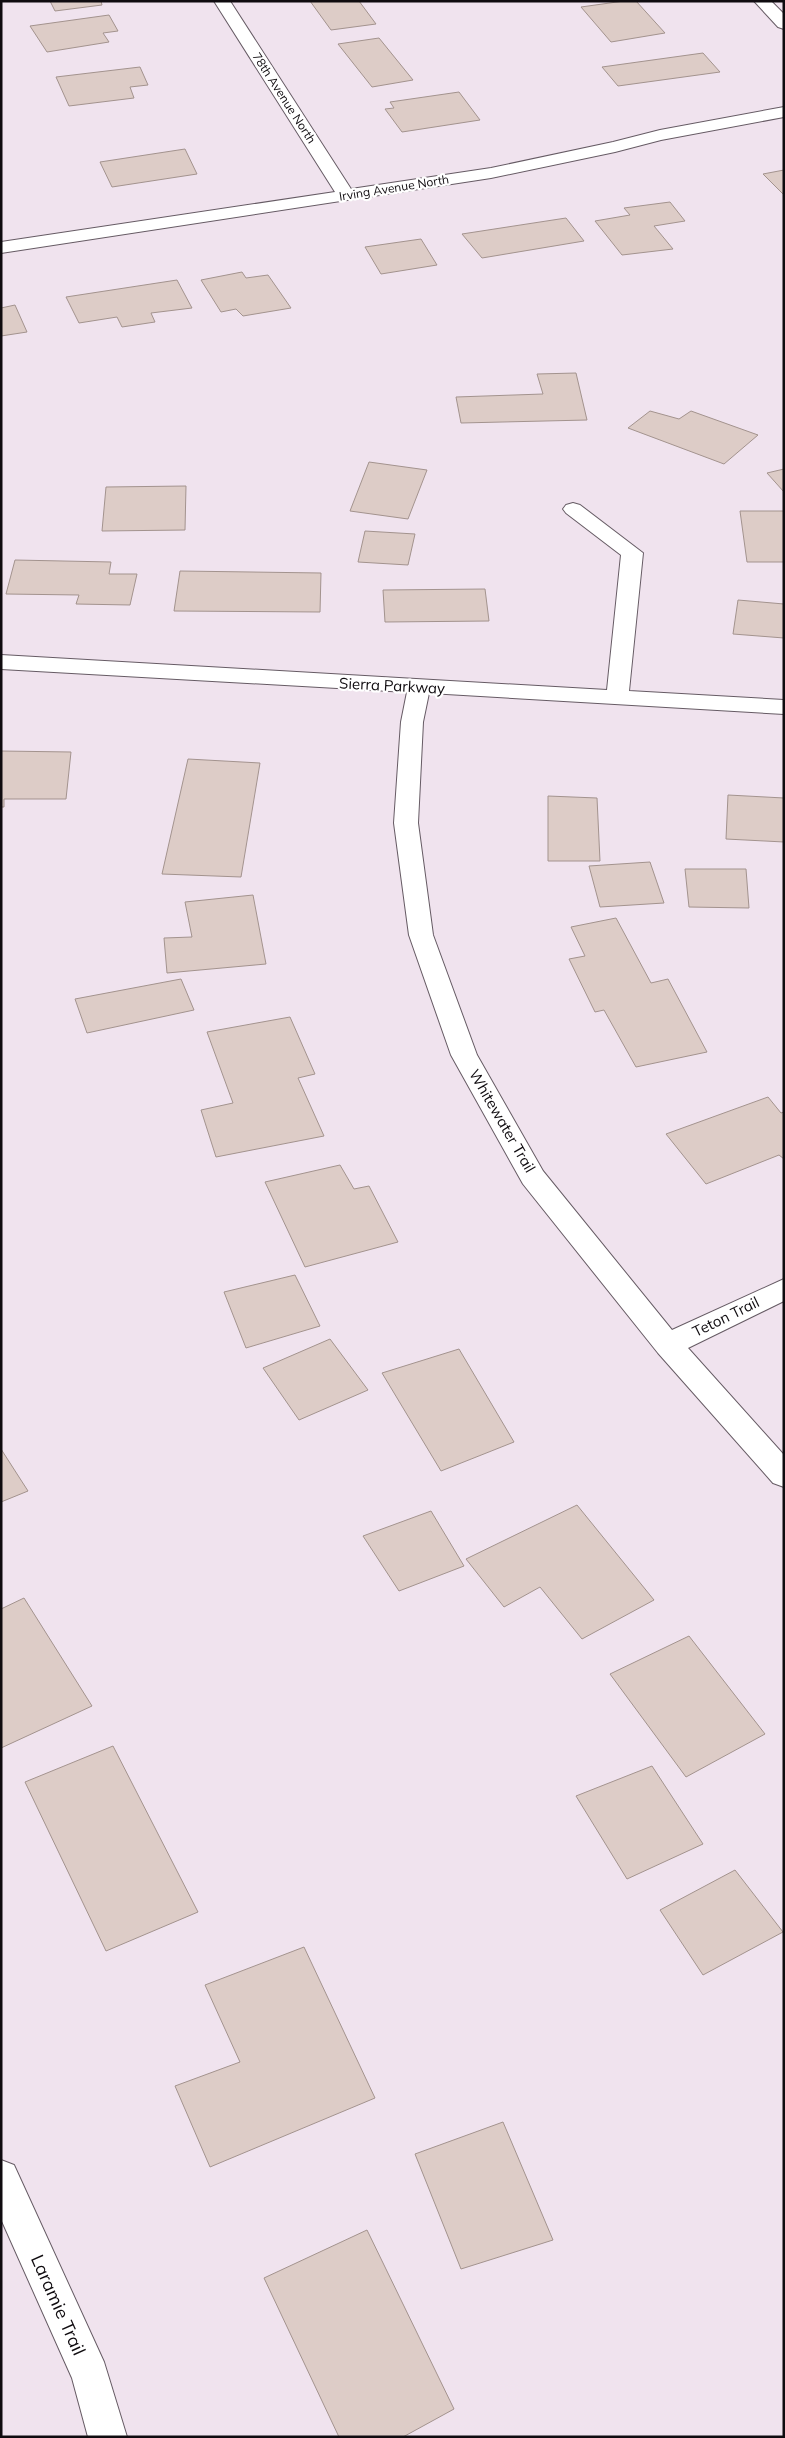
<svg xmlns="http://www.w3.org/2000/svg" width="785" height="2438" viewBox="0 0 785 2438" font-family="Mulish,sans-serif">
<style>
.building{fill:#ddccc7;stroke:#a3938e}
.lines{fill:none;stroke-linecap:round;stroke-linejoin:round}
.minor-casing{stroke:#665b64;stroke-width:2}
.minor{fill:#fff;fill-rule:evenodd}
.labels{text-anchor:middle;stroke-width:4.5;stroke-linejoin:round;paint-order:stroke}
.far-street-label{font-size:12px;fill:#0f0b0f;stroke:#fff}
.street-label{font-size:15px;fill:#0f0b0f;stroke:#fff}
.near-street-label{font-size:18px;fill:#0f0b0f;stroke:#fff}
</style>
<rect width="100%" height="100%" fill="#f0e3ee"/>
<g class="building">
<polygon points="50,1 101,1 102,5 55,11"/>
<polygon points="310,1 359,1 376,24 331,30"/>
<polygon points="624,1 636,1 665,33 611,42 581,7"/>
<polygon points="109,15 118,31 103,33 109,42 47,52 30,26"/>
<polygon points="379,38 413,80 372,87 338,44"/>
<polygon points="703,53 720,72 618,86 602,67"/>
<polygon points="140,67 148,85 130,87 134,98 69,106 56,77"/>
<polygon points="459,92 480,120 402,132 385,109 394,108 390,102"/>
<polygon points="185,149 197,174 112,187 100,162"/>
<polygon points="784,170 784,195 763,174"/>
<polygon points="670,202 685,221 654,226 673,249 622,255 595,221 630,215 624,208"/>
<polygon points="566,218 584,241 482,258 462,234"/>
<polygon points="421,239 437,265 381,274 365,247"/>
<polygon points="242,272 246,278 268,275 291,308 243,316 236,309 221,312 201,280"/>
<polygon points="177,280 192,308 151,313 155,322 122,327 117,317 79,323 66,297"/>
<polygon points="15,305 27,332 1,336 1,308"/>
<polygon points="576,373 587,420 461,423 456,397 543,394 537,374"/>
<polygon points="650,411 679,419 691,411 758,435 724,464 628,428"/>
<polygon points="369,462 427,470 408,519 350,511"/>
<polygon points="784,469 784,492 767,473"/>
<polygon points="186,486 185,530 102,531 106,487"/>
<polygon points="740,511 784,511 784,562 747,562"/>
<polygon points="365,531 415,534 408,565 358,562"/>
<polygon points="15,560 111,562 109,574 137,574 130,605 76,604 79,595 6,594"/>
<polygon points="180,571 321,573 320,612 174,611"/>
<polygon points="485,589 489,621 385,622 383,590"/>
<polygon points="738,600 784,604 784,638 733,634"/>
<polygon points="1,751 71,752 66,799 4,799 4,807 1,807"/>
<polygon points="188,759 260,763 241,877 162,874"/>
<polygon points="728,795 784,798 784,842 726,839"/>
<polygon points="548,796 597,798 600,861 548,861"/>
<polygon points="650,862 664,903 600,907 589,866"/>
<polygon points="685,869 746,869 749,908 689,907"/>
<polygon points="253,895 266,964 167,973 164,938 192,937 185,902"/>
<polygon points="616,918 651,983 668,979 707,1052 636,1067 604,1010 595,1012 569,959 585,956 571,927"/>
<polygon points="181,979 194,1010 87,1033 75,999"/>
<polygon points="290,1017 315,1074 298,1078 324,1136 216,1157 201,1110 233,1103 207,1032"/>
<polygon points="768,1097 781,1113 784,1112 784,1159 779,1155 706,1184 666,1134"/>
<polygon points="340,1165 354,1189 369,1186 398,1242 305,1267 265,1182"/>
<polygon points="295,1275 320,1326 246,1348 224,1292"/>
<polygon points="330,1339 368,1390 299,1420 263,1368"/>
<polygon points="459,1349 514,1442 441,1471 382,1373"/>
<polygon points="1,1449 28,1491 1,1502"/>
<polygon points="577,1505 654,1600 582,1639 540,1587 504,1607 466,1559"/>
<polygon points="431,1511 464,1566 399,1591 363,1536"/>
<polygon points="24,1598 92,1706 1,1748 1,1609"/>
<polygon points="689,1636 765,1734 686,1777 610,1674"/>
<polygon points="113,1746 198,1912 106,1951 25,1782"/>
<polygon points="652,1766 703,1844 627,1879 576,1796"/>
<polygon points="735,1870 783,1932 703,1975 660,1910"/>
<polygon points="304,1947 375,2098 210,2167 175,2086 240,2062 205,1985"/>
<polygon points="503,2122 553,2240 461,2269 415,2154"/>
<polygon points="367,2230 454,2409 403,2437 339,2437 264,2278"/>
</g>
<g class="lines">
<g class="minor-casing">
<g id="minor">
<polygon points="214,1 230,1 351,189 491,168 613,142 660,130 784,107 784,117 661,140 615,152 491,178 1,253 1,242 335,192"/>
<polygon points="754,1 771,1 784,14 784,29 778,27"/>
<polygon points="573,503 580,505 643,553 629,691 784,700 784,714 429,693 423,722 418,823 433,935 477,1055 543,1171 672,1330 784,1279 784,1301 688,1348 784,1455 784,1487 773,1483 658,1353 523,1184 451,1055 409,935 394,823 401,722 407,692 1,669 1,655 607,690 621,555 566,513 563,509 566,505"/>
<polygon points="1,2160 14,2165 104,2362 127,2437 88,2437 72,2378 1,2219"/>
</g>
</g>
<use href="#minor" class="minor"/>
</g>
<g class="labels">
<g class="far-street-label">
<text transform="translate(284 98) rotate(57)" y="4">78th Avenue North</text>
<text transform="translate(394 188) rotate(-9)" y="4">Irving Avenue North</text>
</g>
<g class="street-label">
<text transform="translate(392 686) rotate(3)" y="5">Sierra Parkway</text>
<text transform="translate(502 1121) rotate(60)" y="5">Whitewater Trail</text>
<text transform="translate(726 1317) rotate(-26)" y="5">Teton Trail</text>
</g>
<g class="near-street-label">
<text transform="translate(58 2305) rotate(66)" y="6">Laramie Trail</text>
</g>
</g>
<rect width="785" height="2438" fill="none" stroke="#0f0b0f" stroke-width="5"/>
</svg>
